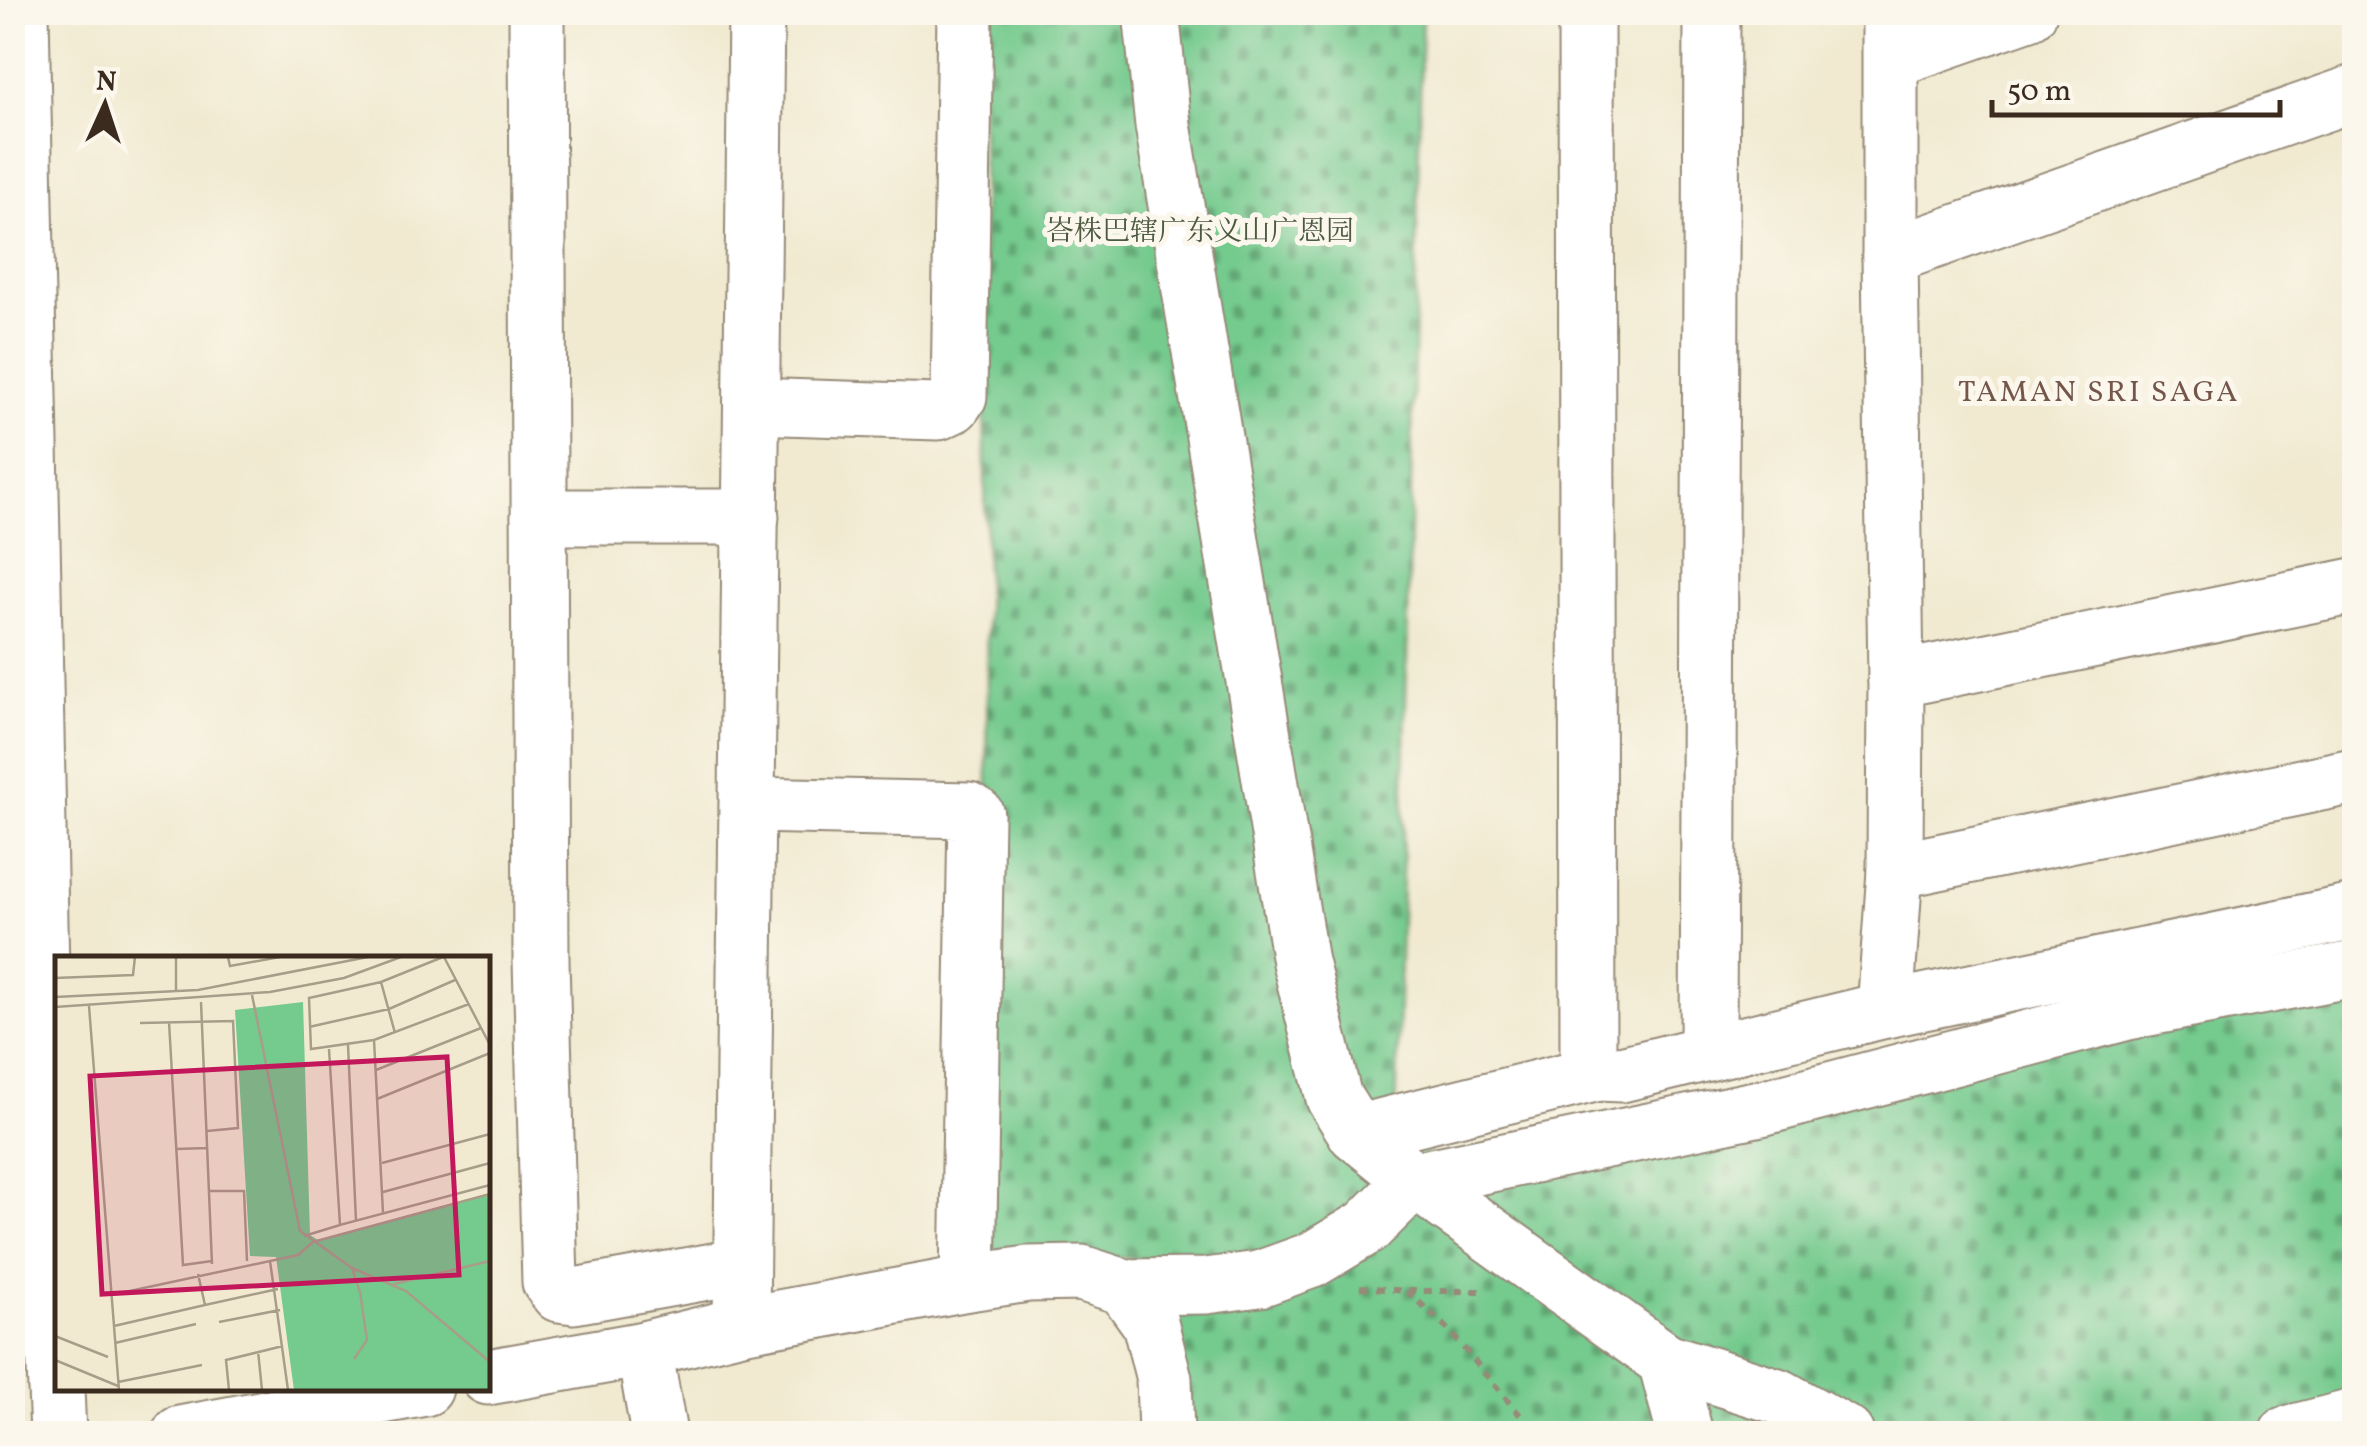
<svg xmlns="http://www.w3.org/2000/svg" width="2367" height="1446" viewBox="0 0 2367 1446" font-family="Vollkorn,'Noto Serif SC',serif">
<style>
.cemetery{fill:url(#cemetery-stones);stroke:#587a56;stroke-width:2.5}
.building{fill:#dfa89b}
.lines{fill:none;stroke-linecap:round;stroke-linejoin:round}
.minor-casing{stroke:#968a78;stroke-width:59}
.path{stroke:#968a78;stroke-width:6;stroke-dasharray:8 8;stroke-linecap:butt}
.minor{stroke:#fff;stroke-width:55}
.labels{text-anchor:middle;stroke-width:10;stroke-linejoin:round;paint-order:stroke}
.park-label{font-size:28px;fill:#4c5a40;stroke:#fbf7ec}
.neighbourhood-label{font-size:30px;letter-spacing:2.5px;fill:#74564a;stroke:#fbf7ec}
.inset-road{fill:none;stroke:#a89d89;stroke-width:2.5}
.view{fill:#c2185b;fill-opacity:0.15;stroke:#c2185b;stroke-width:5}
.inset-edge{fill:none;stroke:#3b2a1e;stroke-width:5}
</style>
<defs>
<pattern id="cemetery-stones" width="16" height="16" patternUnits="userSpaceOnUse" patternTransform="scale(2.5)"><rect width="16" height="16" fill="#75ca8e"/><path d="M2 7V4a2 2 0 0 1 4 0v3zM10 15v-3a2 2 0 0 1 4 0v3z" fill="#61a473"/></pattern>
</defs>
<rect width="100%" height="100%" fill="#fbf7ec"/>
<filter id="ink" filterUnits="userSpaceOnUse"><feTurbulence type="fractalNoise" baseFrequency=".01" numOctaves="2"/><feDisplacementMap in="SourceGraphic" scale="20" xChannelSelector="R" yChannelSelector="G"/><feConvolveMatrix kernelMatrix="1 2 1 2 8 2 1 2 1" color-interpolation-filters="sRGB"/></filter>
<filter id="wash" filterUnits="userSpaceOnUse"><feTurbulence type="fractalNoise" baseFrequency=".0048" numOctaves="4" result="noise"/><feDisplacementMap in="SourceGraphic" scale="40" xChannelSelector="R" yChannelSelector="G"/><feGaussianBlur stdDeviation="2.25" result="paint"/><feColorMatrix in="noise" values="0 0 0 0 0 0 0 0 0 0 0 0 0 0 0 0 0 1.4 0 .05"/><feComposite in="paint" operator="in"/></filter>
<g filter="url(#wash)">
<rect width="100%" height="100%" fill="#f1ead1"/>
<polygon class="cemetery" points="981,13 1422,13 1396,1128 1445,1166 2354,969 2354,1433 1181,1433 1167,1261 992,1249"/>
<g id="blocks">
<polygon class="building" points="1758,1417 1790,1434 1749,1434"/>
</g>
</g>
<g filter="url(#ink)">
<use href="#blocks" fill-opacity="0" stroke="#968a78" stroke-width="2.5"/>
<g class="lines">
<g class="minor-casing">
<g id="minor">
<polyline points="21,12 44,1115 58,1434"/>
<polyline points="537,12 541,960 550,1282 559,1294 574,1296 741,1266"/>
<polyline points="1151,12 1163,125 1300,962 1334,1098 1356,1133 1414,1180 1666,1361 1685,1434"/>
<polyline points="1586,12 1588,1062 1598,1073 1621,1074 1885,1010 2354,912"/>
<polyline points="1891,60 2029,12"/>
<polyline points="1890,256 2354,93"/>
<polyline points="752,406 938,412 953,405 959,396 965,12"/>
<polyline points="539,517 751,517"/>
<polyline points="1896,680 2354,586"/>
<polyline points="748,805 969,810 976,815 968,1283"/>
<polyline points="1895,871 2354,776"/>
<polyline points="1885,1010 1895,871 1896,680 1890,256 1890,12"/>
<polyline points="1708,1052 1712,12"/>
<polyline points="1356,1133 1598,1073"/>
<polyline points="1124,1287 1206,1286 1259,1279 1312,1260 1367,1227 1414,1180 1765,1107 2128,1012 2354,969"/>
<polyline points="741,1325 756,12"/>
<polyline points="644,1349 659,1434"/>
<polyline points="1666,1361 1780,1397 1846,1434"/>
<polyline points="488,1377 644,1349 741,1325 968,1283 1028,1274 1081,1273 1124,1287 1150,1323 1164,1379 1166,1434"/>
<polyline points="180,1434 425,1388"/>
<polyline points="2287,1434 2354,1417"/>
</g>
</g>
<g class="path">
<polyline points="1360,1287 1407,1291 1487,1291"/>
<polyline points="1407,1291 1446,1327 1536,1434"/>
</g>
<use href="#minor" class="minor"/>
</g>
</g>
<g class="labels">
<g class="park-label">
<text x="1200" y="240">峇株巴辖广东义山广恩园</text>
</g>
<g class="neighbourhood-label">
<text x="2099" y="401">TAMAN SRI SAGA</text>
</g>
</g>
<g transform="translate(55 956)">
<rect width="435" height="435" fill="#f1ead1"/>
<path d="M248,46l7,233 8,5 172,-47v197h-196l-18,-133 -26,-1 -15,-246z" fill="#75ca8e"/>
<path class="inset-road" d="M173,1l2,9 50,-9M388,1l-62,25 -72,16 2,51 63,-9 95,-36M389,1l46,88M0,22l78,-3 2,-18M326,26l14,51M121,35v-34M197,39l48,236 52,37 8,24 7,48 -13,19M0,41l143,-7 170,-33M146,46l11,262M34,50l30,384M0,51l215,-15 74,-14 57,-21M114,66l14,243 29,-4M85,67l93,-2 5,107 -31,3M254,71l80,-18 66,-29M319,84l9,173M293,89l8,176M274,93l11,176 150,-40M321,114l105,-42M322,143l113,-46M121,193l32,-1M327,207l108,-29M155,235h34l3,70M328,236l107,-29M249,280l36,-11M215,305l28,-6 15,-13 177,-48M297,312l54,23 84,71M143,318l7,31 73,-16M339,328l96,-23M56,339l159,-34 18,129M164,366l61,-12M59,370l91,-21M0,380l53,21M60,387l81,-19M203,395l4,39M0,404l63,26M63,426l84,-17M174,434l-3,-30 57,-14"/>
<path class="view" d="M392,101l12,218 -357,19 -12,-218z"/>
<rect width="435" height="435" class="inset-edge"/>
</g>
<rect width="2367" height="1446" fill="none" stroke="#fbf7ec" stroke-width="50"/>
<g transform="translate(105 105) rotate(3)" stroke="#fbf7ec" stroke-width="8" paint-order="stroke">
<path d="M0-8L18 38L0 25L-18 38Z" fill="#3b2a1e"/>
<text y="-15" font-size="28" font-weight="bold" text-anchor="middle" fill="#3b2a1e">N</text>
</g>
<path d="M1992 100v15h288v-15" fill="none" stroke="#3b2a1e" stroke-width="5"/>
<text x="2007" y="100" font-size="30" fill="#3b2a1e" stroke="#fbf7ec" stroke-width="8" paint-order="stroke">50 m</text>
</svg>
